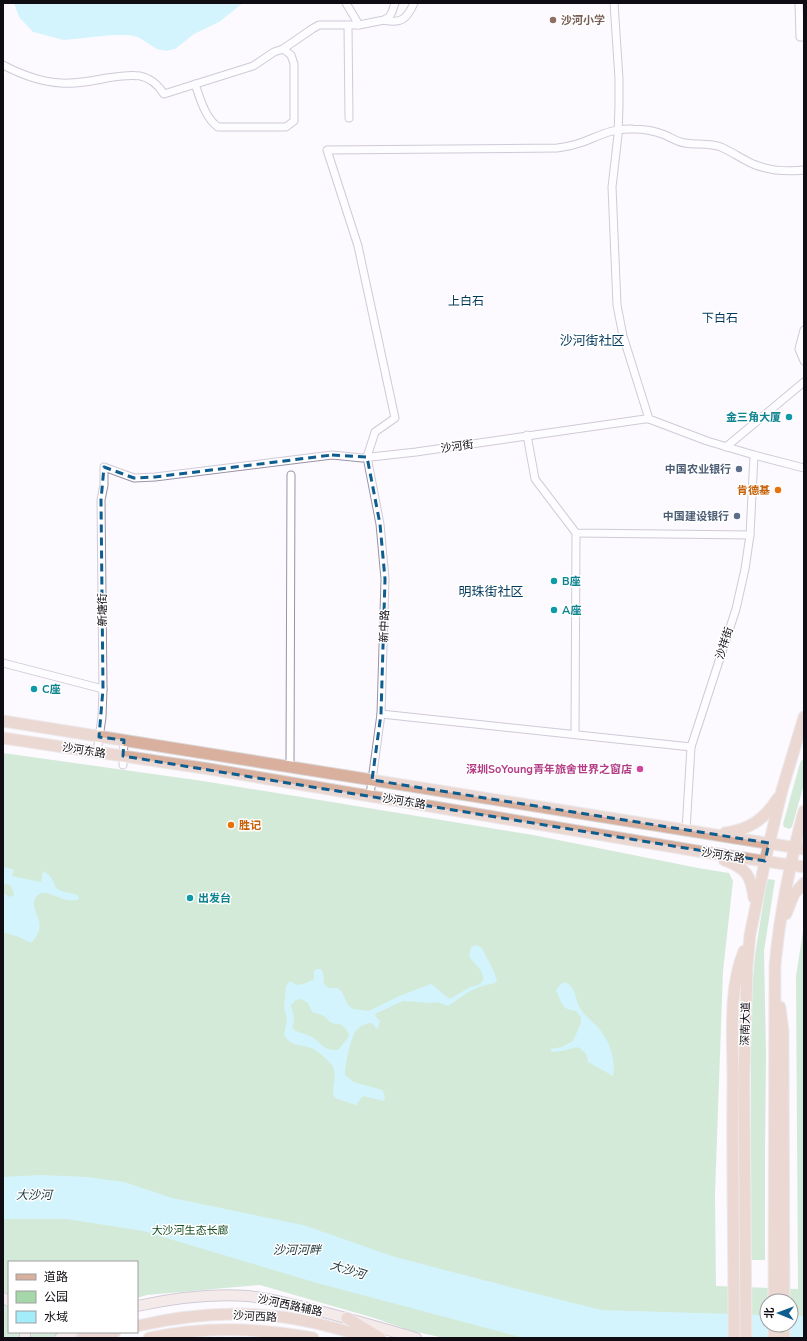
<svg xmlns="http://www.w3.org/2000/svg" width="807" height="1341" viewBox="0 0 807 1341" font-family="'Nunito Sans','Noto Sans SC',sans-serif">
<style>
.green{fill:#a5d7a9;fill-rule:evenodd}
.water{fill:#a3edfa;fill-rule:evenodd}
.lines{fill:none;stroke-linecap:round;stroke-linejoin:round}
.minor-casing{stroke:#9b92a6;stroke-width:9}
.secondary-casing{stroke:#9b92a6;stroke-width:12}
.primary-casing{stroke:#d9d8d9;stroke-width:13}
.minor{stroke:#fff;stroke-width:7}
.secondary{stroke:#ecd7ce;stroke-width:10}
.primary{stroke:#d9b09d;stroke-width:11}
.marked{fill:none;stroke:#0e5d8f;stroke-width:3;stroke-dasharray:8 5;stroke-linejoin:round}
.education-dot{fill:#8d6e63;stroke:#fff;stroke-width:1.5}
.culture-dot{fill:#0f9aa8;stroke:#fff;stroke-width:1.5}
.service-dot{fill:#5c6f8a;stroke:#fff;stroke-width:1.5}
.food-dot{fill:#e8710a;stroke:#fff;stroke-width:1.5}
.hotel-dot{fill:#d1479c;stroke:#fff;stroke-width:1.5}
.labels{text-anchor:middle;stroke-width:3;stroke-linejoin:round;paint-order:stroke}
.education-label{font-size:11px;font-weight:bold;fill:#785e54;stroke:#fff;text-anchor:start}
.culture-label{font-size:11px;font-weight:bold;fill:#0d838f;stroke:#fff;text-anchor:start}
.street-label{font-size:11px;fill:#0f0c13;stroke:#fff}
.service-label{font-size:11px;font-weight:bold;fill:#4e5e75;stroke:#fff;text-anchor:end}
.food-label{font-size:11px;font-weight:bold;fill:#c56008;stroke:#fff;text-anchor:end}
.hotel-label{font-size:11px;font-weight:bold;fill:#b23c85;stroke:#fff;text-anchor:end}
.park-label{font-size:11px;fill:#164e21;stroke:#fff}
.neighbourhood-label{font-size:12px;fill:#02385b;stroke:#fff}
.water-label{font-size:12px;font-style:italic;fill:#20383c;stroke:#fff}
.quarter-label{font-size:13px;fill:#02385b;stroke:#fff}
</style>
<rect width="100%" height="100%" fill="#fcfaff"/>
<g class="green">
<path d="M3,753l200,28 330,54 165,33 31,5 4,8 -10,90 -8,223 1,92 82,3 -2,-313 8,-51v413h-360l-32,-7 -38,-13 -114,-33 -113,10 -10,3v-36h-128v70h53l-11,6h-48zM767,1301h24v24h-24z"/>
<polygon points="802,760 804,760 804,784 792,827 789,829 784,827 783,824 800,763"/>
<polygon points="767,879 775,880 764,951 766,1055 765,1151 765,1260 751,1260 751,1000 755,955"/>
</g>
<g class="water">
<polygon points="14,3 243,3 219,22 194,34 175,49 166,51 157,49 138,37 129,35 112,35 64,40 33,32 19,17"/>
<path d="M5,867l9,3 -2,6 29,6 2,-11c8,4 10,9 13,17l5,3 17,4 1,4c-5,2 -10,2 -15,0 -9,-2 -21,-12 -28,-2 -9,15 16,25 -5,46l-12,-6 -16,-5v-39l7,4 4,-2 -1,-5 -3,-5 -4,-1 -3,1v-17z"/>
<path d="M476,945l6,3 12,24 3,9c-4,4 -9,3 -15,5 -13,4 -22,12 -34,20l-10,-4 -7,1 -28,-2 -28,13 1,3 4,4 -2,7 -2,1 -1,-3 -4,-3c-7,1 -12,3 -16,9 -5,9 -10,33 -10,43l9,7 28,8 3,6 -1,5 -21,-5 -7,9 -21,-7c-6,-10 5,-22 -4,-34 -5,-6 -15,-15 -23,-17 -11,-3 -17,-1 -24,-12l3,-16 -3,-11 1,-12 1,-10 3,-4h3c7,6 13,1 21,-2l1,-3v-6l3,-2h3l3,3 1,12 5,4h9l4,4 6,13 5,4 16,2 28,-14 34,-13c7,4 12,11 19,15l20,-12 8,-2 5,-4c2,-11 -9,-16 -14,-25l2,-9zM301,999l7,4c5,14 7,8 16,13 1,0 4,4 5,5 9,7 11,-3 20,13l-2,5 -9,11c-19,0 -14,-7 -28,-14 -6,-3 -12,-3 -17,-7 -1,-5 1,-6 1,-11 0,-4 -3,-8 -3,-13l5,-5z"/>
<path d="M565,982c13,7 9,18 17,29 5,7 14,13 19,20 9,12 15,30 12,45l-25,-14c-1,-8 -3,-11 -11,-15l-15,4 -10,1 -2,-3 12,-2 11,-6 8,-18v-5l-5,-7c-14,-1 -15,-9 -20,-21l4,-5z"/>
<polygon points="41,1175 87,1177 124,1182 172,1198 303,1225 395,1257 514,1288 601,1310 767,1315 767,1325 791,1325 791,1315 804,1316 804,1338 524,1338 317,1283 143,1231 67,1219 3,1219 3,1177"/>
</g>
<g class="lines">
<g class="minor-casing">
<g id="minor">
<polyline points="346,3 359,25"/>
<polyline points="614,3 619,79 619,105 618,135 612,187 617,305 623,336 649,419"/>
<polyline points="799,3 800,37 804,37"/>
<path d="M384,20c17,4 23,-1 30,-17"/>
<polyline points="348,26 349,118"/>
<path d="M3,65c19,10 37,17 58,18 16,1 31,-2 46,-5 25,-4 42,-7 57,16l89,-28 21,-14 9,-3 29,-20 7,-4h40l25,-5 5,-3 3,-5 3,-9"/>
<path d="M195,84c5,14 10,34 23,43h68l8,-6v-57l-3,-9 -8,-6"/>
<polyline points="804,330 799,349 804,361"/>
<polyline points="527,435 535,479 576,533 750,535"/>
<polyline points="726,447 804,382"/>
<polyline points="3,663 103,689"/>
<polyline points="381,714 691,747"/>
<polyline points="575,734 576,533"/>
<polyline points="97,752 102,717 103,689 101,500 104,485 104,467 134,478 155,477 332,455 362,458 416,452 645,419 649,419 707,441 754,455 804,468"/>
<polyline points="123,765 124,740"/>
<polyline points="290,767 291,475"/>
<path d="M370,795l11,-81 4,-135 -5,-55 -13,-67 8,-25 20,-14 -37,-172 -31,-96 230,-2c9,-1 17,-3 26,-6 18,-7 30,-14 50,-13 10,0 22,2 32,6 7,3 12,7 20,8 12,2 24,0 36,4 11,5 21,12 32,17 17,7 33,8 51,6"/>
<polyline points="686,830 691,747 736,609 745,569 750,535 754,455"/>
</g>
</g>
<g class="secondary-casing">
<g id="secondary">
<polyline points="3,1298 9,1301"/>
<path d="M137,1306c36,-8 74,-13 111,-10 24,3 48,9 71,15 33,8 65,18 97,27"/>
<polyline points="25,1338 25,1332"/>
<polyline points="60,1338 73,1332"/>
</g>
</g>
<g class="primary-casing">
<g id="primary">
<polyline points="3,721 804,849"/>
<polyline points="3,738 209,769 703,852 804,867"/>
<path d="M725,833c25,-4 39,-13 53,-35"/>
<path d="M724,860c22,8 27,15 30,38"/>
<polyline points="786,914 794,894 804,883"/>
<polyline points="780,1007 783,1031 784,1301"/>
<path d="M774,1301l1,-336c5,-53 15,-103 29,-154"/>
<polyline points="347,1318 380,1338"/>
<polyline points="774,1325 774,1338"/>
<polyline points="784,1325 784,1338"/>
<path d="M137,1326c44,-10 90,-15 136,-10 33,3 65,13 98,22"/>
<polyline points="81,1338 90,1332"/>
<polyline points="98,1338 115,1332"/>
<path d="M149,1338c58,-12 107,-10 164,0"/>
<path d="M734,1338c0,-86 -2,-172 -1,-258 0,-41 -5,-91 11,-129"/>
<polyline points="746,1338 744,1078 747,967 750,935 765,861 782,790 804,717"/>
</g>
</g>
<use href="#minor" class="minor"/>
<use href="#secondary" class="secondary"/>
<use href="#primary" class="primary"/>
</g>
<path d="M0 0H807V1341H0ZM332,455l35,2 13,67 5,55 -4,135 -9,66 397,63 -4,18 -642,-105 1,-16 -25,-3 4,-48 -2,-189 3,-33 30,11 21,-1z" fill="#fcfaff" fill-opacity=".55" fill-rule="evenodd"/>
<path class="marked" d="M332,455l35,2 13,67 5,55 -4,135 -9,66 397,63 -4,18 -642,-105 1,-16 -25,-3 4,-48 -2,-189 3,-33 30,11 21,-1z"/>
<circle class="education-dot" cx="553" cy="20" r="4"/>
<g class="culture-dot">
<circle cx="789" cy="417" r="4"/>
<circle cx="554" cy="581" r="4"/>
<circle cx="554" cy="610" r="4"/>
<circle cx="34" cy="689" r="4"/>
<circle cx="190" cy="898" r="4"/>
</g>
<g class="service-dot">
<circle cx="739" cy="469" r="4"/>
<circle cx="737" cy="516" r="4"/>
</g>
<g class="food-dot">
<circle cx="778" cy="490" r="4"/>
<circle cx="231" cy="825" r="4"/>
</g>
<circle class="hotel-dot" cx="640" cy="769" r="4"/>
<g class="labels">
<g class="education-label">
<text x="561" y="24">沙河小学</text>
</g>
<g class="culture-label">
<text x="781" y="421" text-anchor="end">金三角大厦</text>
<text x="562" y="585">B座</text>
<text x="562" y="614">A座</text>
<text x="42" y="693">C座</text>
<text x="198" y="902">出发台</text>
</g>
<g class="street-label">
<text transform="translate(457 446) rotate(-8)" y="4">沙河街</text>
<text transform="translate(102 610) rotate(-90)" y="4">新塘街</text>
<text transform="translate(384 626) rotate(-88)" y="4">新中路</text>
<text transform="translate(724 643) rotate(-72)" y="4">沙祥街</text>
<text transform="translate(84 750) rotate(9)" y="4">沙河东路</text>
<text transform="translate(404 801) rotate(9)" y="4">沙河东路</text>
<text transform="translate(723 855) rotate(9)" y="4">沙河东路</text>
<text transform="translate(745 1024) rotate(-89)" y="4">深南大道</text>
<text transform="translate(290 1305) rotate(12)" y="4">沙河西路辅路</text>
<text transform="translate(255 1316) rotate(3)" y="4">沙河西路</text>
</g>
<g class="service-label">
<text x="731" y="473">中国农业银行</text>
<text x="729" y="520">中国建设银行</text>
</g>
<g class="food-label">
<text x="770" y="494">肯德基</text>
<text x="239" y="829" text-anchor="start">胜记</text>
</g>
<g class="hotel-label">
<text x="632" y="773">深圳SoYoung青年旅舍世界之窗店</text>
</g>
<g class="park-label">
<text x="190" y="1234">大沙河生态长廊</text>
</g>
<g class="neighbourhood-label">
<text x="466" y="305">上白石</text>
<text x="720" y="322">下白石</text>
</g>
<g class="water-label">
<text x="34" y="1199">大沙河</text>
<text x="297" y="1254">沙河河畔</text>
<text transform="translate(348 1270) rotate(17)" y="4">大沙河</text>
</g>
<g class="quarter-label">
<text x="592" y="345">沙河街社区</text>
<text x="491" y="596">明珠街社区</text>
</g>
</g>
<rect width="807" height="1341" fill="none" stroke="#0f0c13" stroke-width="8"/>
<rect x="8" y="1261" width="130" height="72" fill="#ffffff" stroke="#9f9ea1"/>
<rect x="16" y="1274" width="20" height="6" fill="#d9b09d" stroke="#9f9ea1"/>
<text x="44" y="1281" font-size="12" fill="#0f0c13">道路</text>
<rect x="16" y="1291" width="20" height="12" fill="#a5d7a9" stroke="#9f9ea1"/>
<text x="44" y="1301" font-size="12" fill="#0f0c13">公园</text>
<rect x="16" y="1311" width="20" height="12" fill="#a3edfa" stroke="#9f9ea1"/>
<text x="44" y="1321" font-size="12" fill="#0f0c13">水域</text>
<g transform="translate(779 1313) rotate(271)"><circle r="19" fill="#ffffff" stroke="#9f9ea1"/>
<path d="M0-3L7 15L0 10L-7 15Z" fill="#0e5d8f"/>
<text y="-6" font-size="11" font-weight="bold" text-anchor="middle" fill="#0f0c13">北</text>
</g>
</svg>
